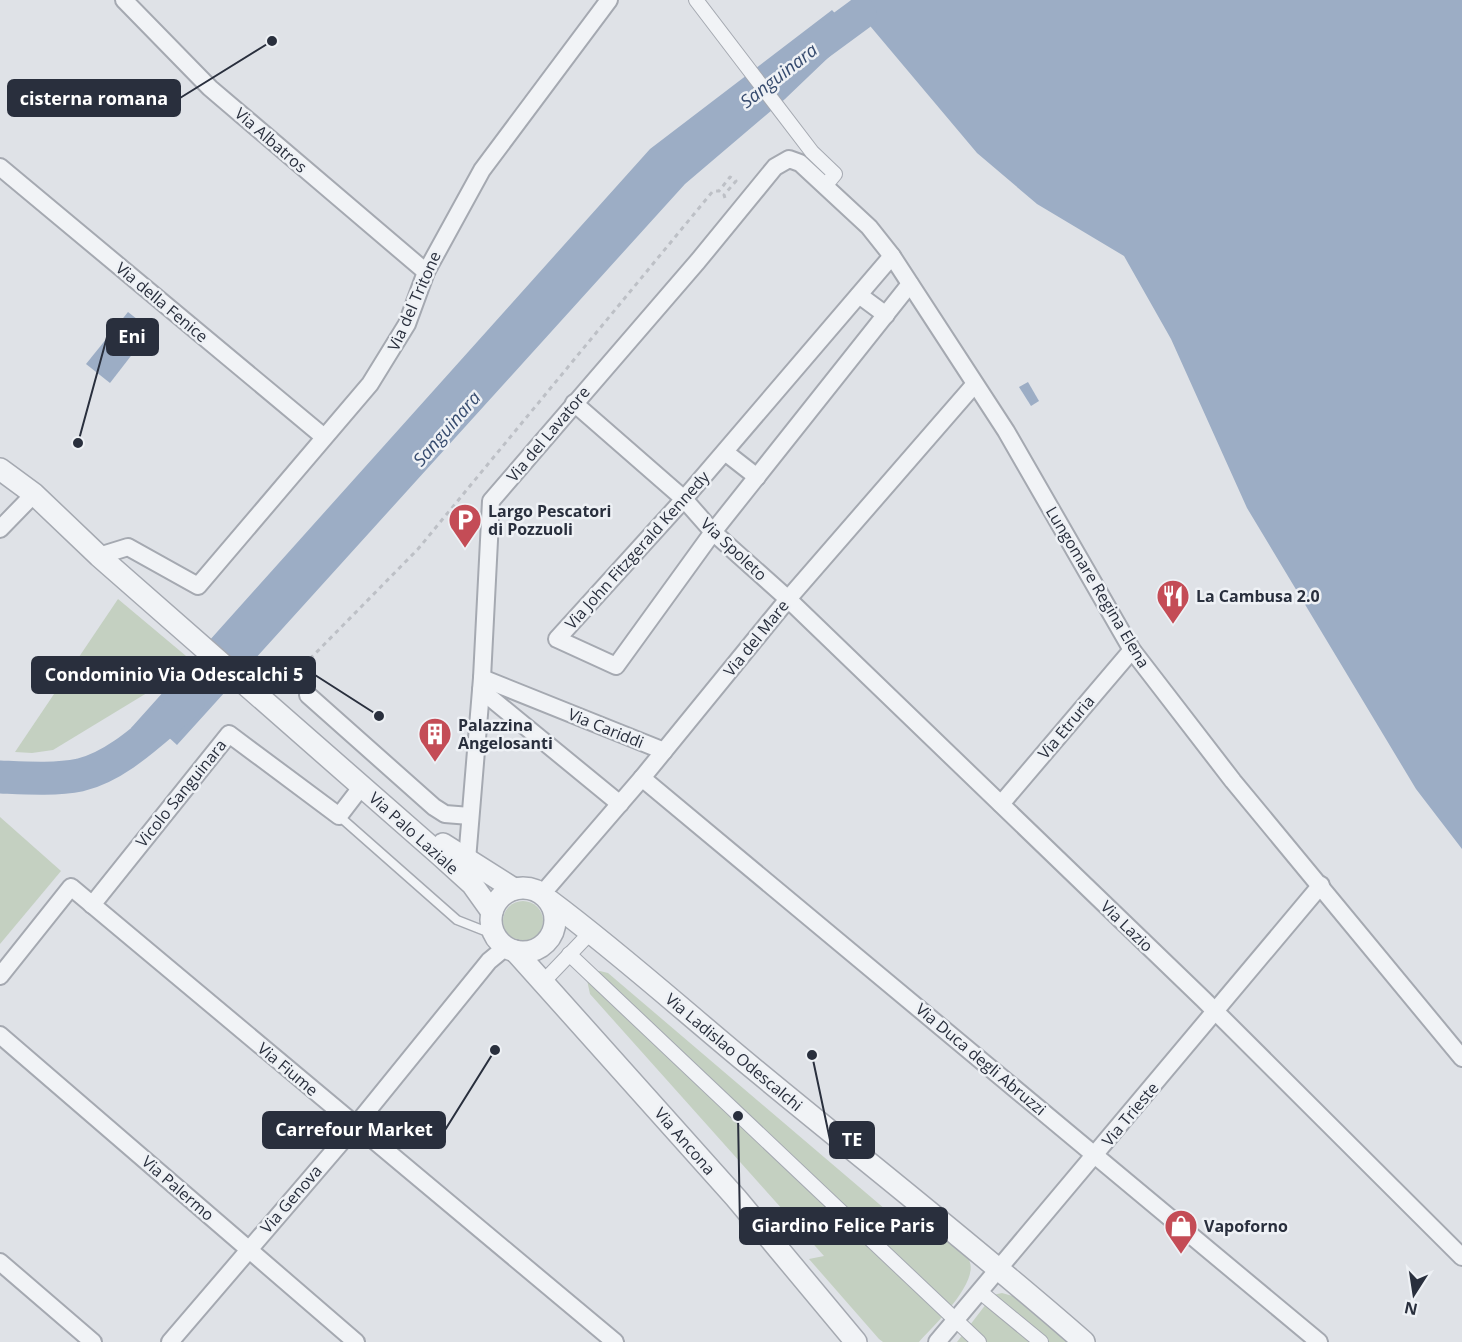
<svg xmlns="http://www.w3.org/2000/svg" width="1462" height="1342" viewBox="0 0 1462 1342" font-family="'Open Sans',sans-serif">
<style>
.green{fill:#c4d0c1}
.water{fill:#9cadc5}
.lines{fill:none;stroke-linecap:round;stroke-linejoin:round}
.river{stroke:#9cadc5;stroke-width:33}
.service-casing{stroke:#a5a9b1;stroke-width:11}
.pedestrian-casing{stroke:#a5a9b1;stroke-width:16}
.minor-casing{stroke:#a5a9b1;stroke-width:20}
.tertiary-casing{stroke:#a5a9b1;stroke-width:24}
.path{stroke:#bdc0c6;stroke-width:3;stroke-dasharray:4.5 4.5;stroke-linecap:butt}
.service{stroke:#f1f3f6;stroke-width:8}
.pedestrian{stroke:#f1f3f6;stroke-width:14}
.minor{stroke:#f1f3f6;stroke-width:16}
.tertiary{stroke:#f1f3f6;stroke-width:21}
.labels{text-anchor:middle;stroke-width:5;stroke-linejoin:round;paint-order:stroke}
.street-label{font-size:16px;fill:#292f3d;stroke:#eef1f5}
.poi-label{font-size:16px;font-weight:bold;fill:#292f3d;stroke:#eef1f5;text-anchor:start}
.water-label{font-size:18px;font-style:italic;fill:#364b6e;stroke:#eef1f5}
.leader{fill:none;stroke:#292f3d;stroke-width:2}
.callout-dot{fill:#292f3d;stroke:#eef1f5;stroke-width:2}
.callout{fill:#292f3d;stroke:#292f3d;stroke-width:2}
.callout-label{font-size:18px;text-anchor:middle;font-weight:bold;fill:#fff}
</style>
<rect width="100%" height="100%" fill="#dfe2e7"/>
<g class="green">
<polygon points="118,599 192,661 160,685 53,750 32,753 15,752"/>
<polygon points="0,817 61,871 0,944"/>
<circle cx="523" cy="921" r="20"/>
<path d="M600,971l8,2 318,271 18,-5c7,5 17,11 23,18 18,21 -34,69 -48,85h-36l-4,-3 -70,-80 15,-3 -234,-262 -3,-14 6,-8z"/>
<polygon points="1002,1293 1016,1297 1068,1342 957,1342 993,1295"/>
</g>
<g class="water">
<polygon points="852,0 1462,0 1462,849 1416,789 1247,508 1171,339 1124,256 1037,204 977,153 860,14"/>
<polygon points="832,10 853,34 785,99 685,184 177,745 164,733 131,728 650,149"/>
<polygon points="128,312 151,330 110,383 86,364"/>
<polygon points="1028,382 1039,401 1031,406 1019,387"/>
</g>
<g class="lines">
<g class="river">
<polyline points="811,50 860,14"/>
<path d="M0,777c25,1 55,3 80,-2 41,-10 75,-47 108,-73"/>
</g>
<g class="service-casing">
<polyline id="service" points="339,816 457,920 495,935"/>
</g>
<g class="pedestrian-casing">
<g id="pedestrian">
<polyline points="696,0 812,152 835,174 825,186"/>
<polyline points="569,954 979,1342"/>
<polyline points="544,981 591,932"/>
<polyline points="984,1295 1041,1342"/>
</g>
</g>
<g class="minor-casing">
<g id="minor">
<polyline points="124,0 210,88 426,272"/>
<polyline points="0,167 324,437"/>
<polyline points="892,256 684,499 557,639 616,666 713,532 910,284"/>
<polyline points="859,295 886,315"/>
<polyline points="574,403 684,499 713,532 788,599 1203,999 1462,1257"/>
<polyline points="725,452 757,477"/>
<polyline points="0,529 34,494"/>
<polyline points="99,556 128,547 198,586 370,384 407,324 426,272 482,170 609,0"/>
<polyline points="482,678 664,751"/>
<polyline points="481,690 620,804"/>
<polyline points="308,695 434,807 445,814 470,816"/>
<polyline points="642,778 1319,1342"/>
<polyline points="1001,804 1132,650"/>
<polyline points="467,860 482,678 491,501 698,261 775,167 789,159 800,163 869,227 892,256 1006,431 1132,650 1233,781 1462,1058"/>
<polyline points="542,894 642,778 788,599 974,385"/>
<polyline points="92,905 229,734 339,816 362,786"/>
<polyline points="0,976 71,887 615,1342"/>
<polyline points="0,1035 356,1342"/>
<polyline points="0,1262 93,1342"/>
<polyline points="170,1342 356,1125 489,961 506,947"/>
<polyline points="937,1342 1321,885"/>
</g>
</g>
<g class="tertiary-casing">
<g id="tertiary">
<polyline points="0,469 34,494 99,556 440,855 472,884 492,912"/>
<polyline points="443,844 514,889"/>
<circle cx="523" cy="920" r="32"/>
<path d="M550,901c71,53 136,112 204,168 110,91 223,179 330,273"/>
<polyline points="515,951 736,1198 856,1342"/>
</g>
</g>
<polyline class="path" points="298,681 297,675 301,668 418,549 713,191 719,191 730,177 736,181 724,195 726,201"/>
<use href="#service" class="service"/>
<use href="#pedestrian" class="pedestrian"/>
<use href="#minor" class="minor"/>
<use href="#tertiary" class="tertiary"/>
</g>
<defs>
<g id="parking-pin" transform="scale(1.725)"><path d="M0 17L-7.5 6A9.5 9.5 0 1 1 7.5 6Z" fill="#c44c56" stroke="#eef1f5"/><path d="M-3.5-5.5H1a3.5 3.5 0 0 1 0 7H-1V5.5H-3.5ZM-1-3.4V-.6H.8a1.4 1.4 0 0 0 0-2.8Z" fill="#fff"/></g>
<g id="restaurant-pin" transform="scale(1.725)"><path d="M0 17L-7.5 6A9.5 9.5 0 1 1 7.5 6Z" fill="#c44c56" stroke="#eef1f5"/><path d="M-5-6h1v4h1v-4h1v4h1v-4h1v5L-1.5 .5V6h-2V.5L-5-1ZM5-6V6H3V1.5H1.5Q1.5-4 5-6Z" fill="#fff"/></g>
<g id="building-pin" transform="scale(1.725)"><path d="M0 17L-7.5 6A9.5 9.5 0 1 1 7.5 6Z" fill="#c44c56" stroke="#eef1f5"/><path d="M-4-6H4V6H1V3H-1V6H-4ZM-2.5-4.3h1.7v1.8h-1.7ZM.8-4.3h1.7v1.8H.8ZM-2.5-1h1.7V.8h-1.7ZM.8-1h1.7V.8H.8Z" fill="#fff"/></g>
<g id="shop-pin" transform="scale(1.725)"><path d="M0 17L-7.5 6A9.5 9.5 0 1 1 7.5 6Z" fill="#c44c56" stroke="#eef1f5"/><path d="M-5-2.5h2.3a2.7 3.5 0 0 1 5.4 0H5L5.5 6h-11ZM-1.5-2.5h3a1.5 2.3 0 0 0-3 0Z" fill="#fff"/></g>
</defs>
<g fill-rule="evenodd">
<use href="#parking-pin" x="465" y="520"/>
<use href="#restaurant-pin" x="1173" y="596"/>
<use href="#building-pin" x="435" y="734"/>
<use href="#shop-pin" x="1181" y="1226"/>
</g>
<g class="labels">
<g class="street-label">
<text transform="translate(271 140) rotate(41)" y="6">Via Albatros</text>
<text transform="translate(414 301) rotate(-66)" y="6">Via del Tritone</text>
<text transform="translate(162 302) rotate(40)" y="6">Via della Fenice</text>
<text transform="translate(548 434) rotate(-50)" y="6">Via del Lavatore</text>
<text transform="translate(734 549) rotate(43)" y="6">Via Spoleto</text>
<text transform="translate(637 550) rotate(-48)" y="6">Via John Fitzgerald Kennedy</text>
<text transform="translate(1098 587) rotate(59)" y="6">Lungomare Regina Elena</text>
<text transform="translate(756 638) rotate(-51)" y="6">Via del Mare</text>
<text transform="translate(1066 727) rotate(-50)" y="6">Via Etruria</text>
<text transform="translate(606 728) rotate(22)" y="6">Via Cariddi</text>
<text transform="translate(181 793) rotate(-51)" y="6">Vicolo Sanguinara</text>
<text transform="translate(414 833) rotate(42)" y="6">Via Palo Laziale</text>
<text transform="translate(1127 926) rotate(44)" y="6">Via Lazio</text>
<text transform="translate(734 1052) rotate(40)" y="6">Via Ladislao Odescalchi</text>
<text transform="translate(981 1059) rotate(40)" y="6">Via Duca degli Abruzzi</text>
<text transform="translate(288 1069) rotate(40)" y="6">Via Fiume</text>
<text transform="translate(1130 1114) rotate(-50)" y="6">Via Trieste</text>
<text transform="translate(685 1141) rotate(49)" y="6">Via Ancona</text>
<text transform="translate(178 1188) rotate(41)" y="6">Via Palermo</text>
<text transform="translate(291 1199) rotate(-49)" y="6">Via Genova</text>
</g>
<g class="poi-label">
<text x="488" y="517">Largo Pescatori<tspan x="488" dy="18">di Pozzuoli</tspan></text>
<text x="1196" y="602">La Cambusa 2.0</text>
<text x="458" y="731">Palazzina<tspan x="458" dy="18">Angelosanti</tspan></text>
<text x="1204" y="1232">Vapoforno</text>
</g>
<g class="water-label">
<text transform="translate(779 76) rotate(-38)" y="6">Sanguinara</text>
<text transform="translate(447 429) rotate(-49)" y="6">Sanguinara</text>
</g>
</g>
<path class="leader" d="M272 41L180 98M78 443L107 337M379 716L315 675M495 1050L445 1130M812 1055L830 1140M738 1116L740 1226"/>
<g class="callout-dot">
<circle cx="272" cy="41" r="6"/>
<circle cx="78" cy="443" r="6"/>
<circle cx="379" cy="716" r="6"/>
<circle cx="495" cy="1050" r="6"/>
<circle cx="812" cy="1055" r="6"/>
<circle cx="738" cy="1116" r="6"/>
</g>
<g class="callout">
<rect x="8" y="80" width="172" height="36" rx="6"/>
<rect x="107" y="319" width="51" height="36" rx="6"/>
<rect x="32" y="657" width="283" height="36" rx="6"/>
<rect x="263" y="1112" width="182" height="36" rx="6"/>
<rect x="830" y="1122" width="44" height="36" rx="6"/>
<rect x="740" y="1208" width="207" height="36" rx="6"/>
</g>
<g class="callout-label">
<text x="94" y="105">cisterna romana</text>
<text x="132" y="343">Eni</text>
<text x="174" y="681">Condominio Via Odescalchi 5</text>
<text x="354" y="1136">Carrefour Market</text>
<text x="852" y="1146">TE</text>
<text x="843" y="1232">Giardino Felice Paris</text>
</g>
<g transform="translate(1414 1294) rotate(192)" stroke="#eef1f5" stroke-width="4.5" paint-order="stroke">
<path d="M0-4.5L10 22L0 15L-10 22Z" fill="#292f3d"/>
<text y="-9" font-size="16" font-weight="bold" text-anchor="middle" fill="#292f3d">N</text>
</g>
</svg>
